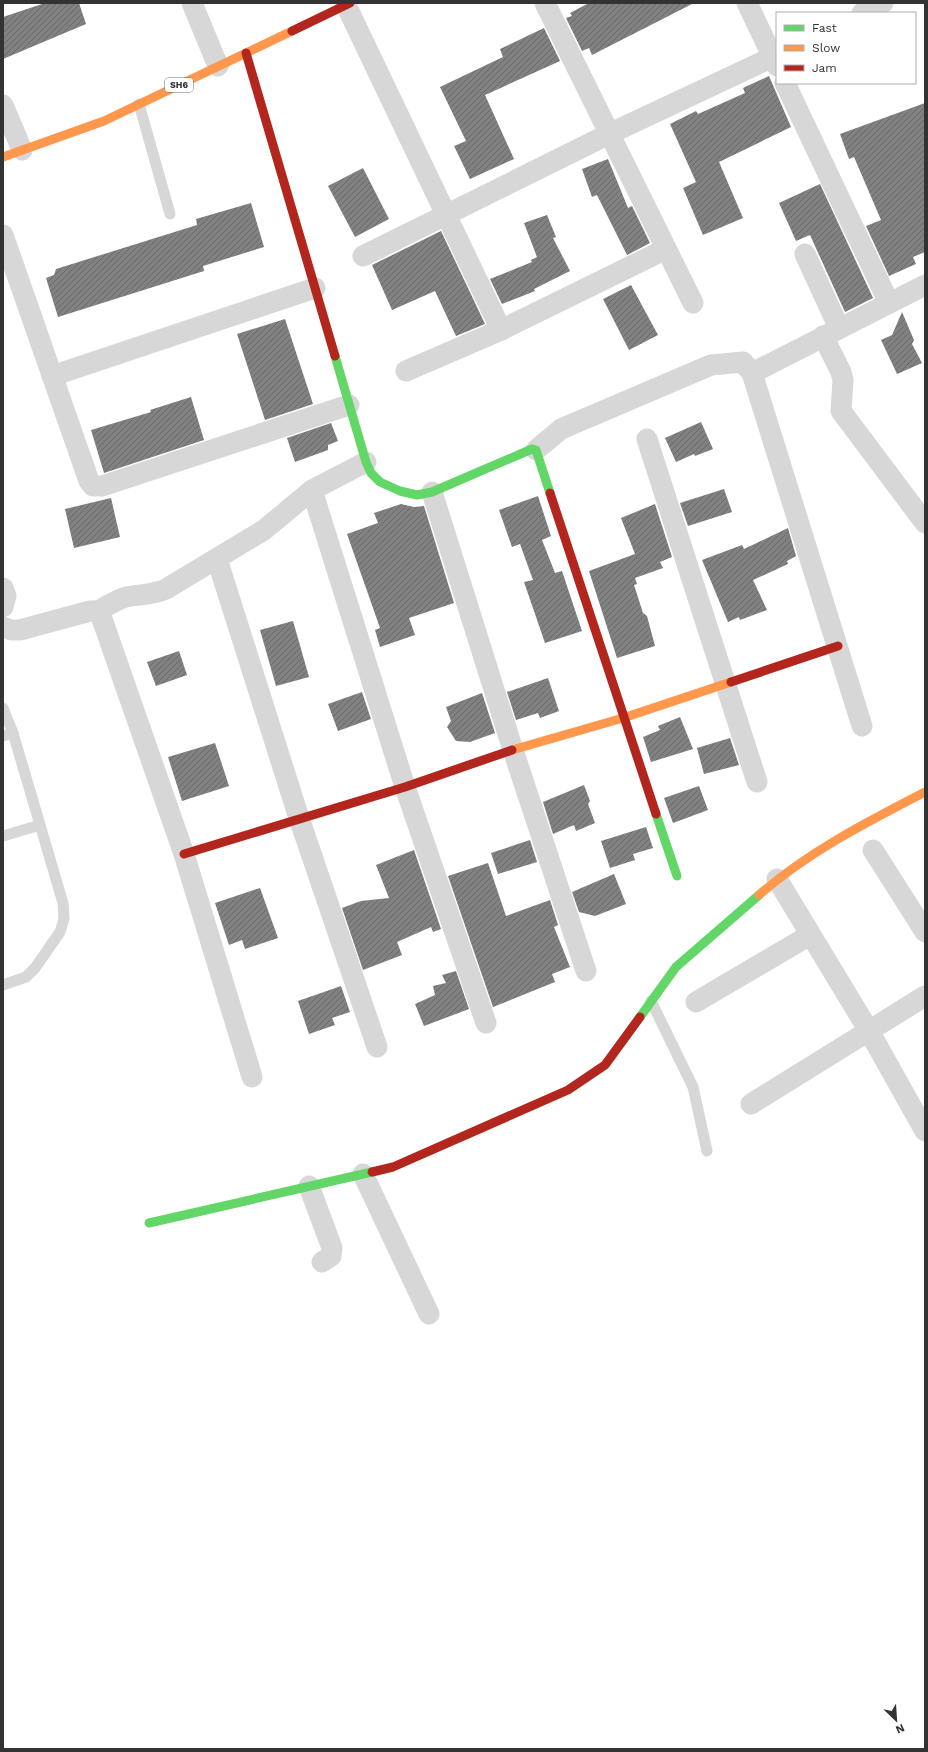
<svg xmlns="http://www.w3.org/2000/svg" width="928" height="1752" viewBox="0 0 928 1752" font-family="'Work Sans',sans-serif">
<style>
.building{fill:url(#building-hatch)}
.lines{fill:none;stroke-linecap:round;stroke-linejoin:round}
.lane{stroke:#d7d7d7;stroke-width:11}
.street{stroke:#d7d7d7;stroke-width:21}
.fast{stroke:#63d668;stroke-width:9}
.slow{stroke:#ff974d;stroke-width:9}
.jam{stroke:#b3261e;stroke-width:9}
.labels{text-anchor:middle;stroke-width:4;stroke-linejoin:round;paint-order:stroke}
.shield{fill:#fff;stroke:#707070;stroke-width:1}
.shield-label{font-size:9px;font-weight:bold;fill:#333}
</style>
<defs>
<pattern id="building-hatch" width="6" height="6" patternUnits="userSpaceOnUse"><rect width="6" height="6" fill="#818181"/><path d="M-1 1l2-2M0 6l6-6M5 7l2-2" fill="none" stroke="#6a6a6a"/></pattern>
</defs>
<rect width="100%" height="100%" fill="#fff"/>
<g class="building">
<polygon points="45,3 79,3 86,24 3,59 3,17"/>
<polygon points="589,3 694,3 592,55 589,48 582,51 566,18 572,16 570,13"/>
<polygon points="544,28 560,61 485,95 514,159 470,179 454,146 466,141 440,87 503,57 500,49"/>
<polygon points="769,76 791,127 719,162 743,218 703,235 683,188 696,182 670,124 696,111 698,114 745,93 743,88"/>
<polygon points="925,103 925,252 913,257 916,264 889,276 866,226 881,220 854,157 849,159 840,134"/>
<polygon points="608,159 628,208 632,206 650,243 627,255 597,195 592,197 582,169"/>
<polygon points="363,168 389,219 355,237 328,186"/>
<polygon points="820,184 873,298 845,312 810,235 796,241 779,203"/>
<polygon points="251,203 264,247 203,266 204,271 58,317 46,278 54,275 56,269 197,225 196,219"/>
<polygon points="547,215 556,237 553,238 570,271 534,289 535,291 502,304 490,279 532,262 531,260 537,257 524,223"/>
<polygon points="441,231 485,324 456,336 435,291 392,310 372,265"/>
<polygon points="631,285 658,335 629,350 603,299"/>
<polygon points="902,312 914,340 912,344 922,363 897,374 881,340 892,335"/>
<polygon points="285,319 313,404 265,420 237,334"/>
<polygon points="191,397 204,440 104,473 91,430 151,412 150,410"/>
<polygon points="701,422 713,449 695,456 694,454 676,462 665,438"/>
<polygon points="331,423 338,441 328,445 328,450 295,462 287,438"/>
<polygon points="724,489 732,512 688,526 680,503"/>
<polygon points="538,496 551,536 542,540 555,573 562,571 582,631 545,643 524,582 533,580 520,544 512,547 499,510"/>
<polygon points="111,498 120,537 74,548 65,509"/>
<polygon points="401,504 414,507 424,506 454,603 409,618 415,635 380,647 375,630 380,628 347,534 378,523 374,513"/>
<polygon points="655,504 672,557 660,562 663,568 635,578 637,584 634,585 643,613 647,616 655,646 617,658 589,571 635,554 621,518"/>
<polygon points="788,528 796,556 787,561 788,564 753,580 767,610 740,620 739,617 728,622 702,560 742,545 744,549"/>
<polygon points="293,621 309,677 276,686 260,630"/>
<polygon points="179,651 187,675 156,686 147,662"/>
<polygon points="548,678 559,711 540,718 538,713 516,720 507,692"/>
<polygon points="362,692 371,719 338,731 328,704"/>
<polygon points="482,693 495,733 470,742 456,741 447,727 451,721 446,707"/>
<polygon points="680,717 693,749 651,762 643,737 660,730 658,726"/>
<polygon points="730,738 739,765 704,774 697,748"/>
<polygon points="215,743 229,786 182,801 168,757"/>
<polygon points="584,785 590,801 588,804 595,823 576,831 574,825 553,834 543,802"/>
<polygon points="699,786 708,810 673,823 664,798"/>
<polygon points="646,827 653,848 633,854 635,860 610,868 601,841"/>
<polygon points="530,840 537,862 498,874 491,853"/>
<polygon points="414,850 441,929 433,932 431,927 397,942 402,955 363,970 342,908 361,901 389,898 376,865"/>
<polygon points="488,863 506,916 550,900 558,925 554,927 570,967 552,974 555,982 493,1007 448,876"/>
<polygon points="614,874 626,904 595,916 579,912 572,892"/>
<polygon points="260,888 278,938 245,949 242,940 229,945 215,903"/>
<polygon points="456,971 469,1009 424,1026 415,1004 435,995 433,986 446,983 442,975"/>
<polygon points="341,986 350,1012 332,1018 335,1025 309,1034 298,1001"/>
</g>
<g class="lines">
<g class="lane">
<polyline points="139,104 170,214"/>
<polyline points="3,708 13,733 63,903 64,919 60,932 35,968 26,977 3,985"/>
<polyline points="3,736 13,733"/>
<polyline points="3,836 40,825"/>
<polyline points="651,1001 693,1087 707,1151"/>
</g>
<g class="street">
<polyline points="192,3 218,66"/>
<polyline points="545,3 693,303"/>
<polyline points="747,3 777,66"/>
<polyline points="346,5 501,330"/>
<polyline points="862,13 883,3"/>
<polyline points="785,83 889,303"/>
<polyline points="3,105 22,150"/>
<polyline points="3,235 89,481 93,486 102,486 349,405"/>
<polyline points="805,254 839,328"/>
<polyline points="363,256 609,134 777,55"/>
<polyline points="823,336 841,372 843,380 841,411 925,523"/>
<polyline points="406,371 501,330 666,249"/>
<polyline points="752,373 925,285"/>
<polyline points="52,376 315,288"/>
<polyline points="647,439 757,782"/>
<polyline points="536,450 561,429 711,365 743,362 752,373 862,726"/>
<polyline points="312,490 405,787 486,1023"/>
<polyline points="432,492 513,750 586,971"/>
<polyline points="217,559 299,818 377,1047"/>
<polyline points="3,588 6,596 3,607"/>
<path d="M98,611c9,-5 18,-11 28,-14 14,-3 27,-2 40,-8l98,-59 48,-40 54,-28"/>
<polyline points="3,627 11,630 20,630 90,611 98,611 101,616 184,854 252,1077"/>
<polyline points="873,850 925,932"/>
<polyline points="777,879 869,1031 925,1131"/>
<polyline points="696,1002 810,935"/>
<polyline points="751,1104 925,996"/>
<polyline points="363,1174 429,1314"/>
<polyline points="309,1186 332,1248 331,1256 322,1262"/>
</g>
<g class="fast">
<polyline points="335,356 366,462 371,473 380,482 400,491 417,495 432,492 532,449 536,450 550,493"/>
<polyline points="656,814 677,876"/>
<polyline points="640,1017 676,967 759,895"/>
<polyline points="149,1223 372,1172"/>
</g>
<g class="slow">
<polyline points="3,157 104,121 292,31"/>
<polyline points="512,750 623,718 731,682"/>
<path d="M759,895c49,-43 108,-73 166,-103"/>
</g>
<g class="jam">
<polyline points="292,31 350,3"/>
<polyline points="246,53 335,356"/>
<polyline points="550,493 656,814"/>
<polyline points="731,682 838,646"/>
<polyline points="184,854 405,787 512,750"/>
<polyline points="372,1172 393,1167 568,1090 605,1065 640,1017"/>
</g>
</g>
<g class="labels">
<rect class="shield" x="165" y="78" width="28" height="14" rx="3"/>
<g class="shield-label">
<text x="179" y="88">SH6</text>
</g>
</g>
<rect width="928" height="1752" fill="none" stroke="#333333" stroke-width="8"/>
<rect x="776" y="12" width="140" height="72" fill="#ffffff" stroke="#adadad"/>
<rect x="784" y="25" width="20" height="6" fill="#63d668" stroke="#adadad"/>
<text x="812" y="32" font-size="12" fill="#333333">Fast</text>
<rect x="784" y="45" width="20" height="6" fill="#ff974d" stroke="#adadad"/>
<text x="812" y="52" font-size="12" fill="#333333">Slow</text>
<rect x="784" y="65" width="20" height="6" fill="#b3261e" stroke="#adadad"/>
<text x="812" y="72" font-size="12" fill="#333333">Jam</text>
<g transform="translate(896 1720) rotate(155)" stroke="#ffffff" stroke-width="3" paint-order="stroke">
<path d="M0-3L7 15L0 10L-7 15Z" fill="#333333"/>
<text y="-6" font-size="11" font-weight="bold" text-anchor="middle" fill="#333333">N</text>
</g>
</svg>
